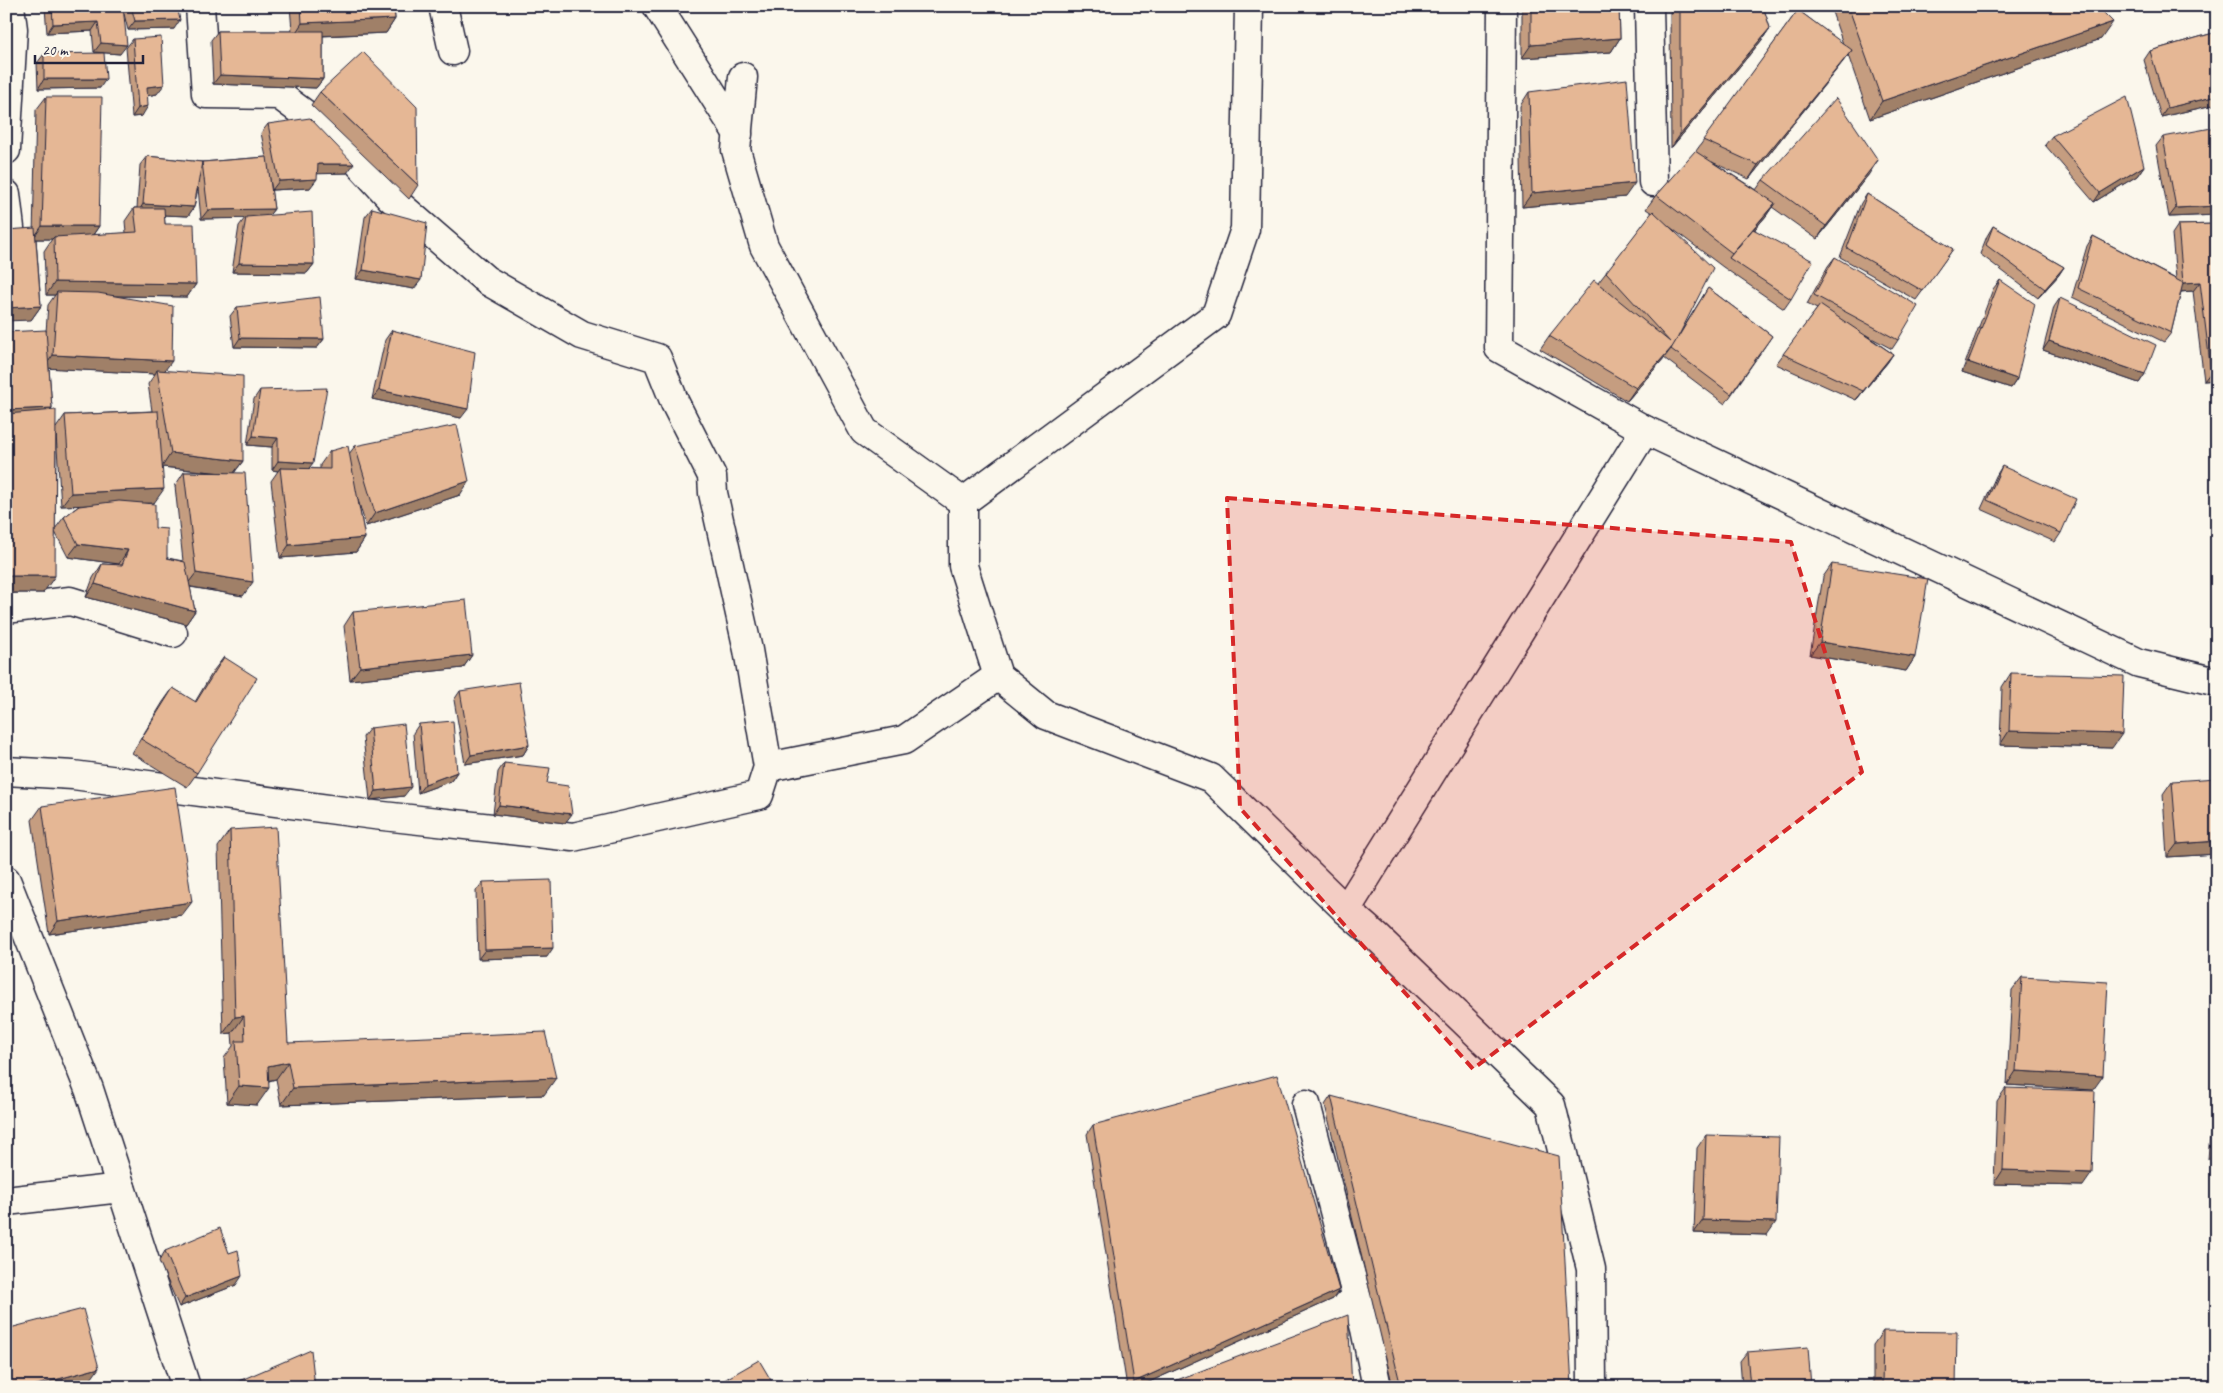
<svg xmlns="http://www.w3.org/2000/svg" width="2223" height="1393" viewBox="0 0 2223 1393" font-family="Caveat,sans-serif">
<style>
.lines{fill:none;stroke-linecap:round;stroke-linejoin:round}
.minor-casing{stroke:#22223b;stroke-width:31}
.tertiary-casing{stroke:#22223b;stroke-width:31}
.minor{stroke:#fbf7ec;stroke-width:28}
.tertiary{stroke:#fbf7ec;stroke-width:28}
.wall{fill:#c59d80;stroke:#22223b;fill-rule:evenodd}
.shaded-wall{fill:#a08068;stroke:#22223b}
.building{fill:#e5b795;stroke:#22223b}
.marked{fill:#d62828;fill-opacity:0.2;stroke:#d62828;stroke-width:4;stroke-dasharray:10 6;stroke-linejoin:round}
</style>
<rect width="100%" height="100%" fill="#fbf7ec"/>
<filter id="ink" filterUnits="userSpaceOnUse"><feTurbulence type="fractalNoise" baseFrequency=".02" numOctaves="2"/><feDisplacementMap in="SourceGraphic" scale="10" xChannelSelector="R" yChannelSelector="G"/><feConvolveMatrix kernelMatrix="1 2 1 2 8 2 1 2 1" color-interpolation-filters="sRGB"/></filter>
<g filter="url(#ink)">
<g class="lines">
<g class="minor-casing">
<g id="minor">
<polyline points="443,6 453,51"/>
<polyline points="657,6 738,134"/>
<polyline points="1249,6 1245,229 1216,315 963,502 963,566 998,676 1046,715 1211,778 1346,910 1378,938 1551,1105 1591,1269 1592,1387"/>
<polyline points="1502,6 1499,348 1645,430 2139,663 2217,682"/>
<polyline points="1649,6 1653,182"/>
<polyline points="743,77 736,150 764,246 864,431 963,502"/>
<polyline points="6,150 13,29 10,6"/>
<polyline points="6,194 10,228"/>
<polyline points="6,609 70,601 173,633"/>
<polyline points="768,767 904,740 998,676"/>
<polyline points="6,771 73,775 374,815 573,837 759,795 768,767 748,650 713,493 712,476 675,403 657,358 582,335 486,280 390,197 332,134 279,95 206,94 200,6"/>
<polyline points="1346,910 1645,430"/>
<polyline points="1306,1104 1365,1329 1377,1387"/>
<polyline points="6,1201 121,1188"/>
<polyline points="1159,1387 1159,1380 1358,1301"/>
</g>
</g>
<g class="tertiary-casing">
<polyline id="tertiary" points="6,880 89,1089 186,1387"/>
</g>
<use href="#minor" class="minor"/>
<use href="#tertiary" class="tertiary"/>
</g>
<g class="wall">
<polygon points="46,6 177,6 174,29 128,30 124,14 120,54 94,52 92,31 47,33 45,8"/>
<polygon points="290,6 394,6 395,19 386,33 323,36 323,79 316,88 213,84 211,40 218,31 292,31"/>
<polygon points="1522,6 1619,6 1620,38 1611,52 1522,58"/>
<polygon points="1674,6 1763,6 1770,28 1761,41 1671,148 1670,12"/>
<polygon points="1830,6 2097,6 2101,39 1870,119 1848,55 1749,179 1712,162 1756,190 1763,180 1869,174 1817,239 1772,207 1766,216 1755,229 1791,299 1784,309 1723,267 1666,224 1679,335 1708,288 1772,336 1725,404 1664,358 1627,401 1540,349 1549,336 1598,283 1652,213 1646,209 1656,195 1696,151 1798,10 1843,44"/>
<polygon points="2217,32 2217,104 2161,117 2144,60 2150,51"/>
<polygon points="133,39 157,94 147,96 142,116 132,117 126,48"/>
<polygon points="44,54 100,88 38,89 37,63"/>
<polygon points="320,92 418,185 409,199 311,105"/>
<polygon points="1529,92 1625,197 1522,207 1520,106"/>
<path d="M46,97l53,129 -6,9 33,-2 -1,-12 9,-13h3l3,-43 7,-9 55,6 64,-5 -5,-24 7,-9 79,49h-30l-7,15 -38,2 -4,-21 6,40 -5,6 45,49 -7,9 -75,-1 7,-46 6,-8 -44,1 -3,-31 -4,19 -6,9 -24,-1 1,9 31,60 -9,13 -74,-1 52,75 78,90 -9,12 9,123 -53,-9 5,24 -9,13 -100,-27 7,-19 9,-14 16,1 1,-1 -51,-7 -13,-25 -12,61h-37v-261h40l2,-27 7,-10h-9l-2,-44 8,-12h-16l5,67 -10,14 5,-210zM49,368l106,6 -7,10 4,27 -87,4 -9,13 -6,-17 2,-3zM56,434l5,72 19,-1 -16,12 -9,12zM162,467l57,6 -35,-1 -9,14 8,75 -16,-3 -12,-30 -9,-25h8z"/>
<polygon points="2052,136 2144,166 2137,176 2094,202 2045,145"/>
<polygon points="2163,137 2217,215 2169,217 2156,146"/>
<polygon points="1867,194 1953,249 1916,300 1840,257 1861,203"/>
<polygon points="372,208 414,289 356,279 365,217"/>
<polygon points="2217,224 2217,380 2204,381 2193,291 2181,292 2171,333 2164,342 2072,297 2087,246 2093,236 2176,279 2172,234 2178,225"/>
<polygon points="1993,226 2064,267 2058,276 2038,298 1980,254 1987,236"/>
<polygon points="1835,257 1898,340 1892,349 1866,335 1893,354 1887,363 1856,400 1776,364 1817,309 1807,304 1828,266"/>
<polygon points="2000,280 2017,379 2011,388 1962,372 1993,289"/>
<polygon points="2060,298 2145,374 2139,383 2043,350 2054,307"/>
<polygon points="237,307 324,339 317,348 234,347 230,316"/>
<polygon points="392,330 461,418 372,399 385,340"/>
<polygon points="260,390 309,468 320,469 320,465 330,451 349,454 355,446 460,495 366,526 358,500 365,538 356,552 280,558 271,481 278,471 272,470 272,447 247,445 254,399"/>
<polygon points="2002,466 2061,533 2055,542 1981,509 1996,476"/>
<polygon points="1832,564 1915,657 1906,671 1810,655 1823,577"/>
<polygon points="353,612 472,655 463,668 350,680 344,626"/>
<polygon points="224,657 197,773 187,787 132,753 163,702 173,688 195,702 214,670"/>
<polygon points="2011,673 2112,748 2000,745 2002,687"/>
<polygon points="460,691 529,745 523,755 465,764 454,700"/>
<polygon points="419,724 457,772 451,781 418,793 413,733"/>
<polygon points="370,728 404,796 370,800 363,737"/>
<polygon points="504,763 547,783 565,823 493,814 498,772"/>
<polygon points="2172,781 2217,854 2167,857 2163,794"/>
<polygon points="42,806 182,915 49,934 32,820"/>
<polygon points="230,830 288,1043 544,1095 281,1105 276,1079 269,1081 257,1105 227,1103 224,1058 233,1046 232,1033 223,1034 218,847"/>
<polygon points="483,882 547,957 478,959 476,891"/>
<polygon points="2022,977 2093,1090 2007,1085 2012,990"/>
<polygon points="2006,1088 2083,1186 1994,1184 1997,1101"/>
<polygon points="1331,1096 1572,1387 1393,1387 1325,1105"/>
<polygon points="2217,1105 2217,1160 2208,1159 2212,1111"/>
<polygon points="1093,1125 1333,1299 1138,1387 1127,1387 1087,1134"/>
<polygon points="1706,1135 1767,1235 1694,1233 1697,1148"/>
<polygon points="165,1251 229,1253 236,1285 179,1307 159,1261"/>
<polygon points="1883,1331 1956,1387 1873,1387 1873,1345"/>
<polygon points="1747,1352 1811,1387 1742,1387 1740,1361"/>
<polygon points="1177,1380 1352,1387 1172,1387"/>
</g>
<g class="shaded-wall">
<polygon points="395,19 386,33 293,37 302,23"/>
<polygon points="180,20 174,29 128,30 135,21"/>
<polygon points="98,22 92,31 47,33 53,24"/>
<polygon points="2113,22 2101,39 1870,119 1882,101"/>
<polygon points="1770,28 1761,41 1671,148 1680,135"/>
<polygon points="1620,38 1611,52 1522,58 1531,45"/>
<polygon points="101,43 127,45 120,54 94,52"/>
<polygon points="1852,50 1842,63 1749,179 1758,165"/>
<polygon points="220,75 323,79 316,88 213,84"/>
<polygon points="44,79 106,79 100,88 38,89"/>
<polygon points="164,85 157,94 140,97 147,87"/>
<polygon points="2217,96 2217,104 2161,117 2167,108"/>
<polygon points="148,106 142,116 132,117 138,108"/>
<polygon points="1878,160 1869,174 1817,239 1826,226"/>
<polygon points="318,164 354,164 347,173 311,174"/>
<polygon points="2144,166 2137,176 2094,202 2100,193"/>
<polygon points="317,179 310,188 272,190 279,181"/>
<polygon points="1635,183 1625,197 1522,207 1532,193"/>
<polygon points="1775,203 1766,216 1730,258 1729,258"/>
<polygon points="143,204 194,207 188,216 137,214"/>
<polygon points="2217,206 2217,215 2169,217 2176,208"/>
<polygon points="274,209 267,218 201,219 208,210"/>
<polygon points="42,226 99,226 90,239 54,237 52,239 33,239"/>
<polygon points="239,263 314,264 307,273 232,272"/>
<polygon points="2064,267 2058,276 2038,298 2045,289"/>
<polygon points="363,270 421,280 414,289 356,279"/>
<polygon points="55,282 196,284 187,297 57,295 57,292 55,295 46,295"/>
<polygon points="2200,282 2193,291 2177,292 2183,283"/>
<polygon points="41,306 31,320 6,321 6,308"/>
<polygon points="240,338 324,339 317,348 234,347"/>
<polygon points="2049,341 2145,374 2139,383 2043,350"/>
<polygon points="1674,345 1664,358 1627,401 1636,388"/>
<polygon points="1893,354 1887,363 1856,400 1863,391"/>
<polygon points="53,355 172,361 162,374 157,370 155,374 44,368"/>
<polygon points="1968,362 2017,379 2011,388 1962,372"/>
<polygon points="2211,372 2217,372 2217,380 2204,381"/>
<polygon points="379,390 468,409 461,418 372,399"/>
<polygon points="52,408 42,421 6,423 6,410"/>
<polygon points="253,436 278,438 272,447 247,445"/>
<polygon points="171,453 243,461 233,474 162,467"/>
<polygon points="278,461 313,463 306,472 280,468 278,471 272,470"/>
<polygon points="469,481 460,495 366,526 375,513"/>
<polygon points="164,489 154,503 61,506 71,493"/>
<polygon points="365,538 356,552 280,558 289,545"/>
<polygon points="78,544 128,550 119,564 68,557"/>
<polygon points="196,573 253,582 243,596 186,586"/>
<polygon points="6,576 55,576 43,593 6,593"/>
<polygon points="95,584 195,611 186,624 86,597"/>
<polygon points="1820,642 1915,657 1906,671 1810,655"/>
<polygon points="472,655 463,668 350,680 360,667"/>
<polygon points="2009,731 2122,734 2112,748 2000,745"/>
<polygon points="529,745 523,755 465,764 471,755"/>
<polygon points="457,772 451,781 418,793 425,784"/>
<polygon points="411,787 404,796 370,800 376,791"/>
<polygon points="499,805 572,814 565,823 493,814"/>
<polygon points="2217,841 2217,854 2167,857 2177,844"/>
<polygon points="192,902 182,915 49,934 58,921"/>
<polygon points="553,948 547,957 478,959 485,950"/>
<polygon points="244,1016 232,1033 223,1034 235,1017"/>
<polygon points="288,1062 276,1079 256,1083 268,1066"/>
<polygon points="2016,1071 2103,1076 2093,1090 2007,1085"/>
<polygon points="556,1078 544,1095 281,1105 293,1088"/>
<polygon points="239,1086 269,1088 257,1105 227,1103"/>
<polygon points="2217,1147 2217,1160 2208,1159"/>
<polygon points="2003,1170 2092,1173 2083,1186 1994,1184"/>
<polygon points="1703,1220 1776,1222 1767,1235 1694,1233"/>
<polygon points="242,1276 236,1285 179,1307 185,1298"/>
<polygon points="1339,1290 1333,1299 1138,1387 1131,1387 1134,1382"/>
<polygon points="99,1368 89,1382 70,1387 29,1387"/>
</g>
<g class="building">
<polygon points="52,6 123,6 127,45 101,43 98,22 53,24"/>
<polygon points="131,6 177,6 180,20 135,21"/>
<polygon points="301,6 394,6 395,19 302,23"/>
<polygon points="1531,6 1619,6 1620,38 1531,45"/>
<polygon points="1680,6 1763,6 1770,28 1680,135"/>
<polygon points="1848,6 2097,6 2113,22 1882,101"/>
<polygon points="1798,10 1852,50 1758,165 1703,140"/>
<polygon points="218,31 323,31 323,79 220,75"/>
<polygon points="2217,32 2217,96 2167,108 2150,51"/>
<polygon points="161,37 164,85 147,87 148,106 138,108 133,39"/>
<polygon points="363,52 417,107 418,185 320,92"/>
<polygon points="104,53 106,79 44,79 44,54"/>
<polygon points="6,54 9,90 6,90"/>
<polygon points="1627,79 1635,183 1532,193 1529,92"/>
<polygon points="46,97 102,97 99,226 42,226"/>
<polygon points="2127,97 2144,166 2100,193 2052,136"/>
<polygon points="1836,98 1878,160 1826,226 1763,180"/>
<polygon points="310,118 354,164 318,164 317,179 279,181 268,124"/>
<polygon points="2217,127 2217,206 2176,208 2163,137"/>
<polygon points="1695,151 1775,203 1732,253 1656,195"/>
<polygon points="147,156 202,162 267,157 274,209 208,210 202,162 194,207 143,204"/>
<polygon points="1867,194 1953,249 1923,291 1847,248"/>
<polygon points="134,208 164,208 165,224 194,224 196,284 55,282 54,237 137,232"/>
<polygon points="372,208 427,223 421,280 363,270"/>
<polygon points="1653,211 1713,268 1674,345 1636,388 1549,336 1594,280 1670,342 1606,272"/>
<polygon points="312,212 314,264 239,263 246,217"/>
<polygon points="2217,224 2217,372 2211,372 2200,282 2183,283 2178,225"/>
<polygon points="1993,226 2064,267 2045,289 1986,245"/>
<polygon points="35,228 41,306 6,308 6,230"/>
<polygon points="1753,229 1813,261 1791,299 1729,258"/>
<polygon points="2093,236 2183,283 2171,333 2078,288"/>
<polygon points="1835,257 1918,306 1898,340 1814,295"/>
<polygon points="2000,280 2035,304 2017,379 1968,362"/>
<polygon points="1708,288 1772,336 1731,394 1671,349"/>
<polygon points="57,292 98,293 173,306 172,361 53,355"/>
<polygon points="320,297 324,339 240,338 237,307"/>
<polygon points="2060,298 2156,345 2145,374 2049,341"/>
<polygon points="1820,305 1893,354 1863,391 1783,354"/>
<polygon points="46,330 52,408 6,410 6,332"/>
<polygon points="392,330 475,352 468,409 379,390"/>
<polygon points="157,370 243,376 243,461 171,453"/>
<polygon points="327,388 313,463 278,461 278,438 253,436 260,390"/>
<polygon points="56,410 55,576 6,576 6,414"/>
<polygon points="158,411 164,489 71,493 65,415"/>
<polygon points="457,425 469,481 375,513 355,446"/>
<polygon points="348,446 365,538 289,545 280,468 330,469 330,451"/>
<polygon points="2002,466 2076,499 2061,533 1987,500"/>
<polygon points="184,472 245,473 253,582 196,573"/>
<polygon points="119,501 155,504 155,528 167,529 167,558 185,562 195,611 95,584 102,564 122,565 128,550 78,544 64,517 79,506"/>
<polygon points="1832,564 1928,579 1915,657 1820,642"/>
<polygon points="466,600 472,655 360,667 353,612"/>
<polygon points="224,657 257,678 197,773 141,739 173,688 196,702"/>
<polygon points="2011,673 2124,676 2122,734 2009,731"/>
<polygon points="519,682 529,745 471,755 460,691"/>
<polygon points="453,721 457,772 425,784 419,724"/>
<polygon points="404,724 411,787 376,791 370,728"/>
<polygon points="504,763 550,768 547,783 568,786 572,814 499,805"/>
<polygon points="2217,778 2217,841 2177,844 2172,781"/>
<polygon points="175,787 192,902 58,921 42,806"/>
<polygon points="276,827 288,1043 545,1032 556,1078 293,1088 288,1062 268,1066 269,1088 239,1086 236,1041 245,1041 244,1016 235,1017 230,830"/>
<polygon points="551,880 553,948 485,950 483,882"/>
<polygon points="2022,977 2108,982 2103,1076 2016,1071"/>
<polygon points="1277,1075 1339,1290 1134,1382 1093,1125"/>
<polygon points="2006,1088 2095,1091 2092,1173 2003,1170"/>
<polygon points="1331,1096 1559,1156 1572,1387 1401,1387"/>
<polygon points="1706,1135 1779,1137 1776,1222 1703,1220"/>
<polygon points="220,1228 229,1253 238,1250 242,1276 185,1298 165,1251"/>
<polygon points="83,1309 99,1368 29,1387 6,1387 6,1329"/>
<polygon points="1348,1315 1352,1387 1177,1387 1177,1380"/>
<polygon points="1883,1331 1957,1332 1956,1387 1882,1387"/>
<polygon points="1808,1347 1811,1387 1750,1387 1747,1352"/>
<polygon points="311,1350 315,1387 225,1387"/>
<polygon points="759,1360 775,1387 712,1387"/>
</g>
</g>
<path class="marked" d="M1227,498l564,44 71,230 -389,297 -233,-261z"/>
<rect width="2223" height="1393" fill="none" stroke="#fbf7ec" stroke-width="25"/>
<rect x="12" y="12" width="2198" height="1368" fill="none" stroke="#22223b" stroke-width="2" filter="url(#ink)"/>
<path d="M35 55v8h108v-8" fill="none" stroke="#22223b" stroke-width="2.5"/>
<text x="42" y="55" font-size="15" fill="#22223b" stroke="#fbf7ec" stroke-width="4" paint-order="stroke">20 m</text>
</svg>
